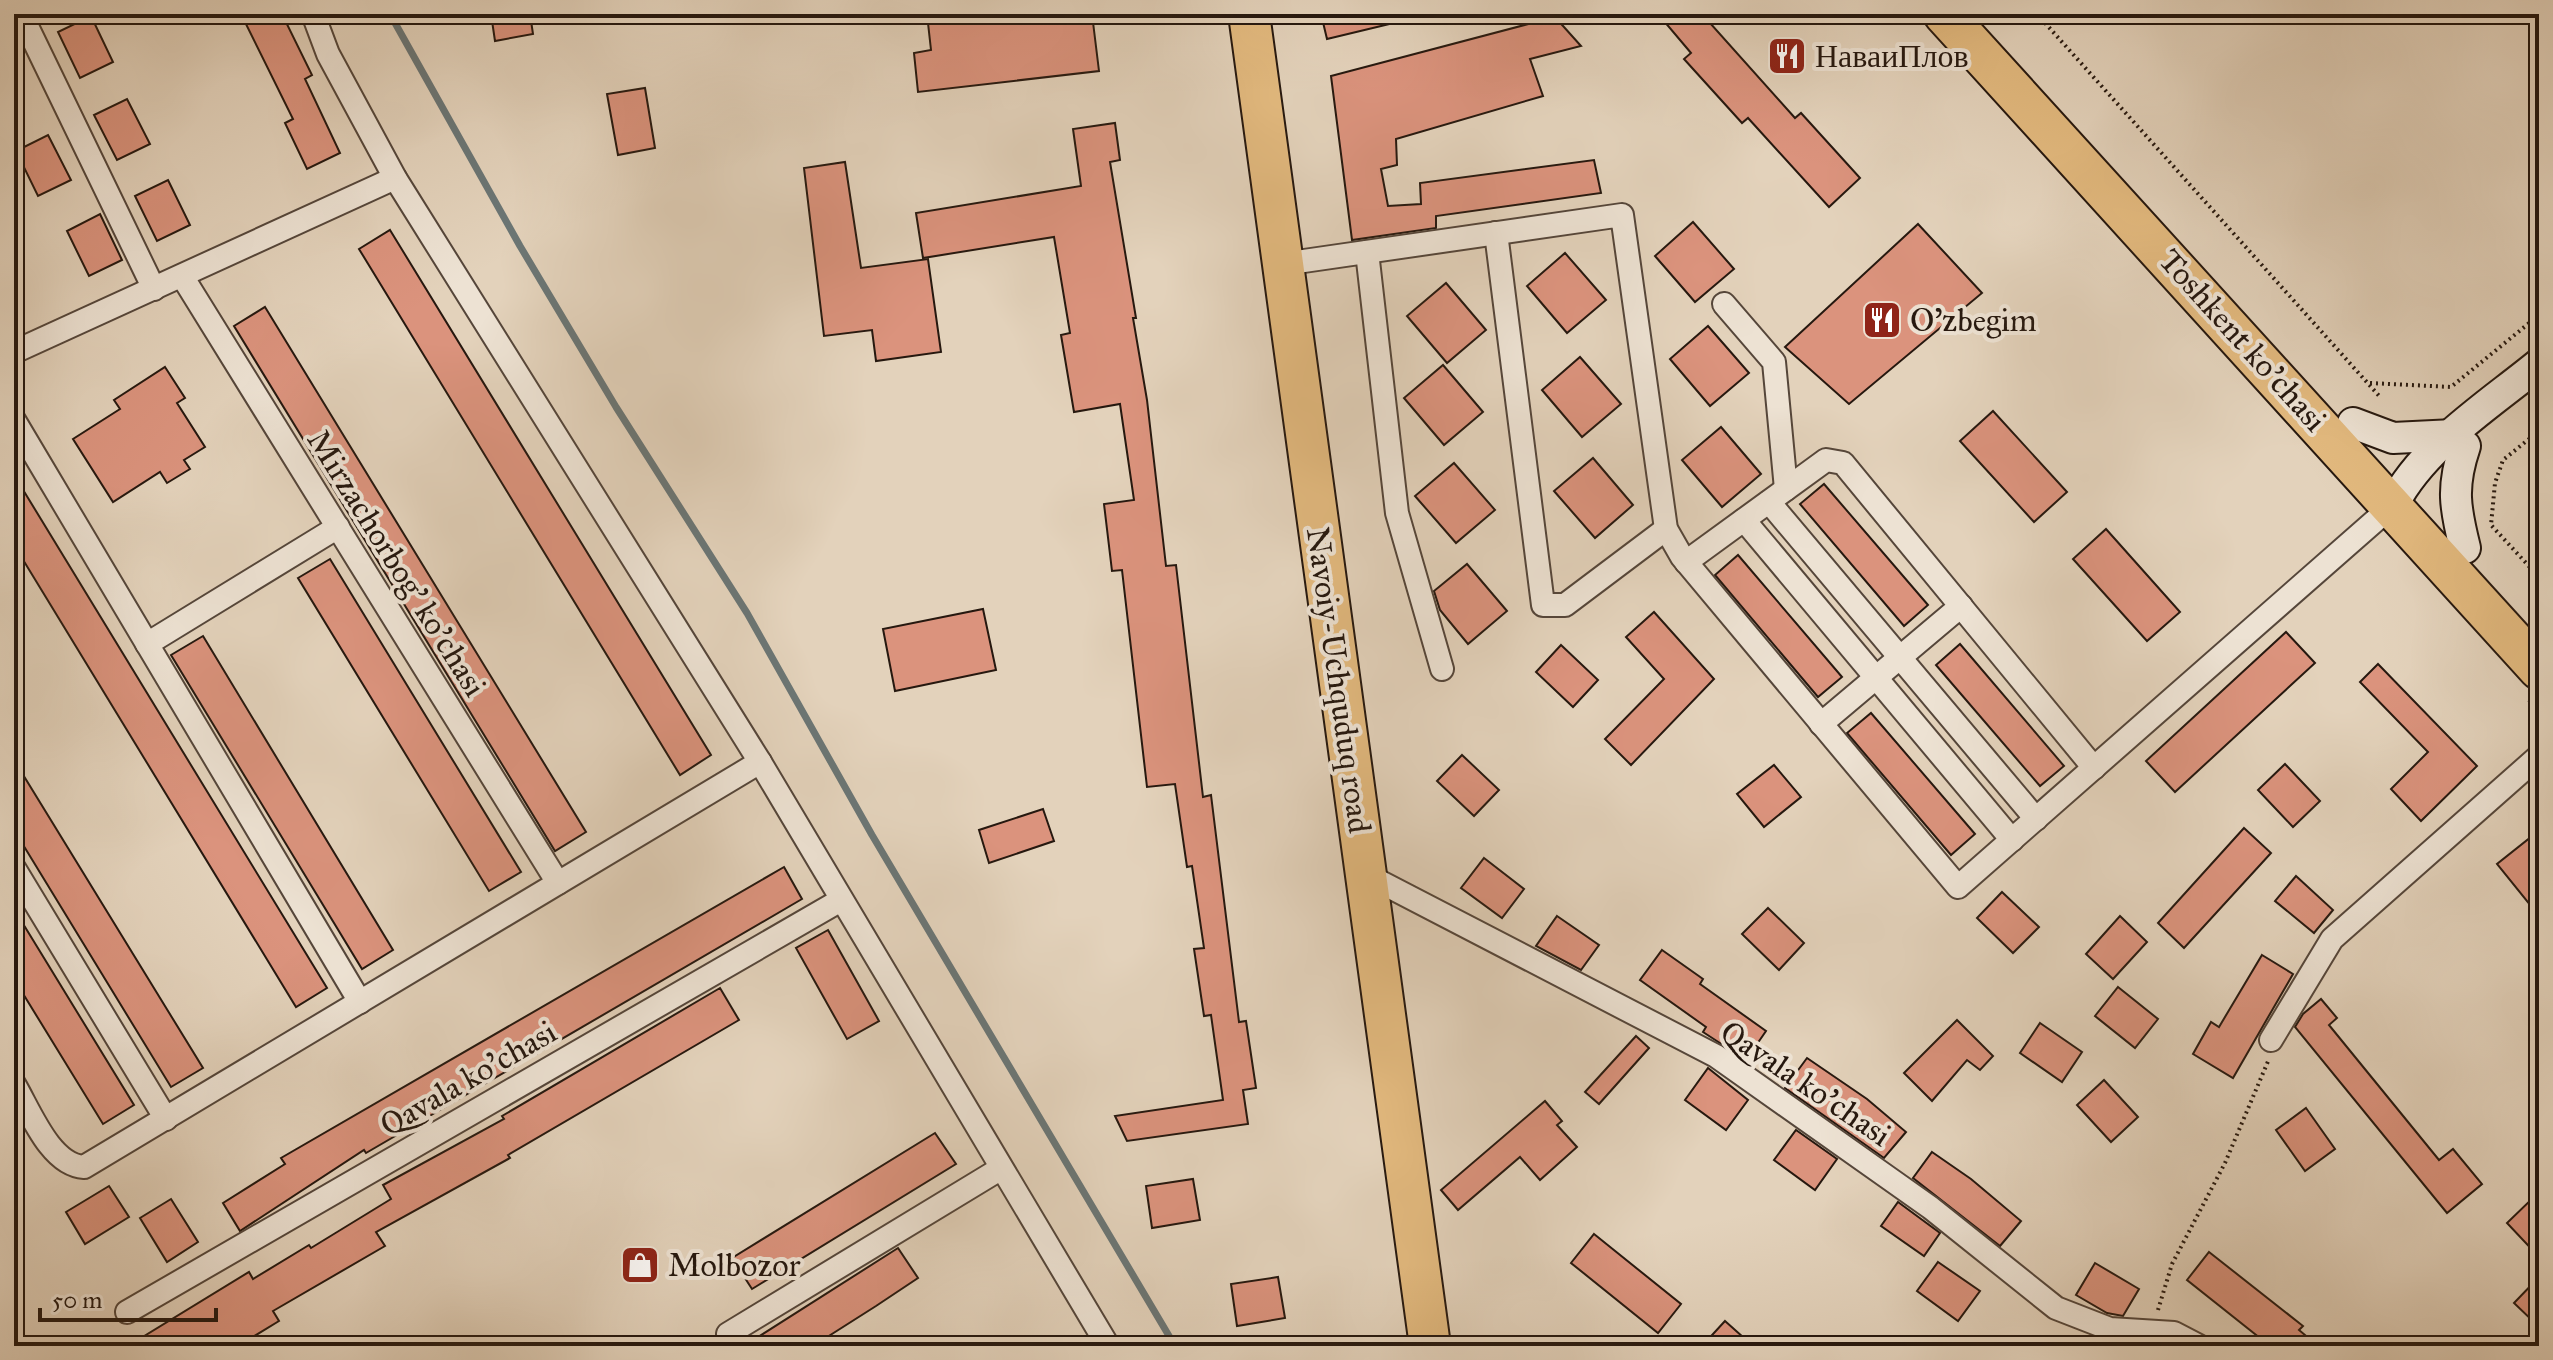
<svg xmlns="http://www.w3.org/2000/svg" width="2553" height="1360" viewBox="0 0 2553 1360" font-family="'IM FELL Great Primer',serif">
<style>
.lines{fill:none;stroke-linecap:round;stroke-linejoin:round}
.stream{stroke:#6b7675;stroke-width:7}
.building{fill:#db937d;stroke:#26180f;stroke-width:2}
.lane-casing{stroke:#55463a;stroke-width:15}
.street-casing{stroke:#55463a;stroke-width:26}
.secondary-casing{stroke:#26180f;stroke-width:34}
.highway-casing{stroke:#26180f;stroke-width:44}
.path{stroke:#26180f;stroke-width:4;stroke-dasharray:2 4;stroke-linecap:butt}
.lane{stroke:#ede2d3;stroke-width:11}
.street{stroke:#ede2d3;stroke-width:22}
.secondary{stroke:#ede2d3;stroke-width:30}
.highway{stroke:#e2b97e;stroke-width:40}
.labels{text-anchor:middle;stroke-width:8;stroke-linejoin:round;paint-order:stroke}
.poi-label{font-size:32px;fill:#26180f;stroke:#ede2d3;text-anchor:start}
.street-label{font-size:32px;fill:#26180f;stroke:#ede2d3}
</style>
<rect width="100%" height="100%" fill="#e3d2bb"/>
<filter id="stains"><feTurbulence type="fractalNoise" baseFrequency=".0025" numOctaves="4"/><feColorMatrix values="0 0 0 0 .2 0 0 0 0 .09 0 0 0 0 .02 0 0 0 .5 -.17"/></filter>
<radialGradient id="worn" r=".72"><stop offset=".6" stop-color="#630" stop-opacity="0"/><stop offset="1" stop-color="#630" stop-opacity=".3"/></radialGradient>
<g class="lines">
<polyline class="stream" points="390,14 520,246 616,407 747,613 872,835 1175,1346"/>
</g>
<g class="building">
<polygon points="241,14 282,14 312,75 305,79 340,153 307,169 285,123 293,119"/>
<polygon points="491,14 530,14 533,34 495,41"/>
<polygon points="927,14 1092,14 1099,71 918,92 914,53 931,50"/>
<polygon points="1342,14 1401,14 1402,21 1327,39 1322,18"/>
<polygon points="1658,14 1702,14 1795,118 1801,113 1860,178 1829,207 1748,118 1742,123 1684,59 1691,53"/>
<polygon points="91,16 113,62 80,78 58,32"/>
<polygon points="1555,17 1581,46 1530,59 1543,96 1396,139 1397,165 1381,169 1388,206 1421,204 1420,183 1594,160 1601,193 1436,216 1436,228 1352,240 1331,76"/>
<polygon points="645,88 655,148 618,155 607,94"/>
<polygon points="127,99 150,144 117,160 94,115"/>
<polygon points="1115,123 1120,160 1110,162 1136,318 1133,318 1147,400 1166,566 1176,565 1203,797 1211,795 1239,1022 1246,1021 1256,1088 1243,1090 1248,1124 1127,1141 1115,1116 1223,1100 1211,1015 1204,1016 1194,949 1204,948 1192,866 1187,867 1175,784 1147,787 1122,570 1112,571 1104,504 1134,500 1120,404 1074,412 1061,335 1070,333 1054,237 923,258 916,213 1081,186 1073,129"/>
<polygon points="48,135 71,180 38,196 16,151"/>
<polygon points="845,162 861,268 928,259 941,352 876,361 872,330 824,336 804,168"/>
<polygon points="168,180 190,225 157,241 135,196"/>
<polygon points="100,214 122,260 89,276 67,231"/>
<polygon points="1693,222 1734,269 1695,302 1655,256"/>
<polygon points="1918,224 1982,293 1849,404 1785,347"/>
<polygon points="390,230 711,755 680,775 359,249"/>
<polygon points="1565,253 1606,300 1567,333 1527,286"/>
<polygon points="1446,283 1486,330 1447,363 1407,316"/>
<polygon points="265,307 586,832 555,851 234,326"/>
<polygon points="1708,326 1749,373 1710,406 1670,359"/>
<polygon points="1580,357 1621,404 1582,437 1542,390"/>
<polygon points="1443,365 1483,412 1444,445 1404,398"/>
<polygon points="165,367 185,398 177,403 205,447 184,460 190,469 167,483 160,472 113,502 73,439 120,409 114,400"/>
<polygon points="1993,411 2067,492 2034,522 1960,441"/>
<polygon points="1721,427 1761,474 1722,507 1682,460"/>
<polygon points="1593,458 1633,505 1595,538 1554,491"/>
<polygon points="1454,463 1495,510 1456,543 1415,496"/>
<polygon points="14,475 327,988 296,1007 14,545"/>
<polygon points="1824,484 1928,605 1904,626 1800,504"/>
<polygon points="2106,529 2180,612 2147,641 2073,559"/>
<polygon points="1738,555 1842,677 1818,697 1715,575"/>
<polygon points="330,559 521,872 489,891 298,578"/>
<polygon points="1467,564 1507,611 1468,644 1440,610 1434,591"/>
<polygon points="983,609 996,670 895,691 883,629"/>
<polygon points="1654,612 1714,679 1631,765 1605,739 1664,679 1626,637"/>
<polygon points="2286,632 2315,663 2175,792 2146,761"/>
<polygon points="203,636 393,950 362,969 171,655"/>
<polygon points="1960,644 2064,766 2040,786 1936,665"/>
<polygon points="1561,645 1598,680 1573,707 1536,672"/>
<polygon points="2378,664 2477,766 2421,821 2391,789 2428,752 2360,682"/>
<polygon points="1871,713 1975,834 1951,855 1847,733"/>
<polygon points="1462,755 1499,790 1474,816 1437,781"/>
<polygon points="14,760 203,1068 171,1087 14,830"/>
<polygon points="2285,764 2320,801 2293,827 2258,790"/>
<polygon points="1774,765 1801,797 1764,827 1737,794"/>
<polygon points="1043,809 1054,841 989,863 979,830"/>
<polygon points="2244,828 2271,853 2184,948 2158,923"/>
<polygon points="2531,837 2539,847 2539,916 2497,864"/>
<polygon points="1484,858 1524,889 1502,918 1461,888"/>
<polygon points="784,867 802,899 366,1153 364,1150 240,1231 223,1203 285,1164 281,1158"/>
<polygon points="2296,876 2333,910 2314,933 2275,901"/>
<polygon points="2002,892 2039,927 2013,953 1977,918"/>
<polygon points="1768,908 1804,943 1779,970 1742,934"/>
<polygon points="14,909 134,1105 103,1124 14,979"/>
<polygon points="1557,916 1599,945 1581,970 1536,946"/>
<polygon points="2120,916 2147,942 2113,979 2086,954"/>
<polygon points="828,930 879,1021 847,1039 796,948"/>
<polygon points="1662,950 1703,979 1700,984 1766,1031 1746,1060 1703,1032 1706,1027 1640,980"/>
<polygon points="2262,955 2293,974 2233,1078 2193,1054 2211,1022 2219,1027"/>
<polygon points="2118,987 2158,1019 2135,1048 2095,1016"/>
<polygon points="720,988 739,1020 508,1155 510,1158 376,1232 385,1246 273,1311 279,1321 238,1346 128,1346 249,1272 253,1279 309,1245 311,1248 391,1199 383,1185 504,1119 502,1116"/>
<polygon points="2321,999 2337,1018 2329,1025 2439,1160 2453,1149 2482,1184 2447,1213 2295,1027 2303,1014"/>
<polygon points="1957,1020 1993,1056 1980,1070 1967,1060 1932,1101 1904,1073"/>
<polygon points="2040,1023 2082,1052 2062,1082 2020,1053"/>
<polygon points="1636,1036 1649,1048 1599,1104 1585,1092"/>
<polygon points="1807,1058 1867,1099 1906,1132 1884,1158 1785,1088"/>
<polygon points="1708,1068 1748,1100 1726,1130 1685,1100"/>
<polygon points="2104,1080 2138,1117 2111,1142 2077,1105"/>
<polygon points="1545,1101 1562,1121 1557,1125 1577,1147 1540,1180 1520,1157 1458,1210 1441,1190"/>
<polygon points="2306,1108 2335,1149 2305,1171 2276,1130"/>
<polygon points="1796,1130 1837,1159 1815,1190 1774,1160"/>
<polygon points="935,1133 956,1164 752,1289 732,1258"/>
<polygon points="1932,1152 1971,1179 2021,1221 2000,1246 1913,1178"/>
<polygon points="1193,1179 1200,1220 1152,1228 1146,1186"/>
<polygon points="109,1186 129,1217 85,1244 66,1212"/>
<polygon points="2539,1192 2539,1257 2507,1223"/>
<polygon points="171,1199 198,1242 167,1262 140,1218"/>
<polygon points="1898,1202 1940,1233 1924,1256 1881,1226"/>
<polygon points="1594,1234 1681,1304 1658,1333 1571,1263"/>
<polygon points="898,1248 918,1278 876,1306 813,1346 744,1346"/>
<polygon points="2209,1252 2303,1326 2299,1330 2318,1346 2270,1346 2187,1280"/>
<polygon points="1938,1262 1980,1291 1958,1321 1917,1291"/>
<polygon points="2095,1263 2139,1289 2123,1316 2107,1313 2076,1295"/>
<polygon points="1278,1277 1285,1318 1237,1326 1231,1284"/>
<polygon points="2539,1277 2539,1327 2514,1303"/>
<polygon points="1725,1321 1753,1346 1702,1346"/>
</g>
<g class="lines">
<g class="lane-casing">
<polyline id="lane" points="2539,477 2539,487"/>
</g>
<g class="street-casing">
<g id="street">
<polyline points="21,14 154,289"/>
<polyline points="313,14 328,54 395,178 760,762 1108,1346"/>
<polyline points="1496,233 1543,605 1565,605 1666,529"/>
<polyline points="1367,252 1397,513 1442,669"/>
<polyline points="1283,264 1622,215 1666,529 1682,557 1958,887 2393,505"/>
<polyline points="182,276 558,883"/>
<polyline points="1724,304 1774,362 1786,489"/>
<polyline points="14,352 395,178"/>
<polyline points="14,420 360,1002"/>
<polyline points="1769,502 2036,819"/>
<polyline points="1744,520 2012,840"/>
<polyline points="1686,562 1826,460 1843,463 2094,768"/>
<polyline points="147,644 338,527"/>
<polyline points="1821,724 1961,606"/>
<polyline points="14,868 166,1119"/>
<polyline points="1365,874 1716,1056 1931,1208 2056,1308 2110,1329 2174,1333 2199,1346"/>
<polyline points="2271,1040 2332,939 2539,756"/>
<path d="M14,1084c16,27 36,81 70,83l676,-405"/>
<polyline points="127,1312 841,900"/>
<polyline points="728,1334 1000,1169"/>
</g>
</g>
<g class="secondary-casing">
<g id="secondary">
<polyline points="2353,423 2393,438 2454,435"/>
<path d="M2465,446c-14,41 -10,62 0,102"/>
<path d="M2393,505c29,-58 96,-100 146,-141"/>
</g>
</g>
<g class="highway-casing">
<g id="highway">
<polyline points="1249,14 1430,1346"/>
<polyline points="1944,14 2539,669"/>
</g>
</g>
<g class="path">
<polyline points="2037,14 2381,398"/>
<polyline points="2370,383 2451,387 2539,315"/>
<polyline points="2539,431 2503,460 2495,483 2491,525 2539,577"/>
<polyline points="2529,700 2539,711"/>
<polyline points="2158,1310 2172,1264 2225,1163 2269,1059"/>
</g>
<use href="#lane" class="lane"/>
<use href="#street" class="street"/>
<use href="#secondary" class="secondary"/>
<use href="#highway" class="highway"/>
</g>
<defs>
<g id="restaurant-square" transform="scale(2)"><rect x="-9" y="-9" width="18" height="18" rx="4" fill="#8f2418" stroke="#ede2d3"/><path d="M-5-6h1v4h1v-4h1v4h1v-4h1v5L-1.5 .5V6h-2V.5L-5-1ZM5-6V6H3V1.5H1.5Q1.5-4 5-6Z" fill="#fff"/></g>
<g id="shop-square" transform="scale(2)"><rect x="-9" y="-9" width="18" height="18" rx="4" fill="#8f2418" stroke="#ede2d3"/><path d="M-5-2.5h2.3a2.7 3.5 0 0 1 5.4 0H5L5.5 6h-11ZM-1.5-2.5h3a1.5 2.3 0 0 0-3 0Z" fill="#fff"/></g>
</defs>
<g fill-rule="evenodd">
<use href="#restaurant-square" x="1787" y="56"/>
<use href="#restaurant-square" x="1882" y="320"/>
<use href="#shop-square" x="640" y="1265"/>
</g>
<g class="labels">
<g class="poi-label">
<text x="1815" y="67">НаваиПлов</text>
<text x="1910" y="331">O'zbegim</text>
<text x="668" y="1276">Molbozor</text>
</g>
<g class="street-label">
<text transform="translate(2243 340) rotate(48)" y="11">Toshkent ko'chasi</text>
<text transform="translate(397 563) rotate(58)" y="11">Mirzachorbog' ko'chasi</text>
<text transform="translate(1339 680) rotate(82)" y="11">Navoiy-Uchquduq road</text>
<text transform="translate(468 1078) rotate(-30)" y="11">Qavala ko'chasi</text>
<text transform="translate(1806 1083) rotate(34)" y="11">Qavala ko'chasi</text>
</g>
</g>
<rect width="2553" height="1360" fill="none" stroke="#e3d2bb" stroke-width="48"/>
<rect x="16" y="16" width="2521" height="1328" fill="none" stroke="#26180f" stroke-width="4"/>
<rect x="24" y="24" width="2505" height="1312" fill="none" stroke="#26180f" stroke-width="2"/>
<path d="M40 1308v12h176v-12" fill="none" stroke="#26180f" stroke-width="4"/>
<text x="52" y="1308" font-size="24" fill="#26180f" stroke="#ede2d3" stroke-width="6" paint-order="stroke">50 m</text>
<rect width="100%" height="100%" filter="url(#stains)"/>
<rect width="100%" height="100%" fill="url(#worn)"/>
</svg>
